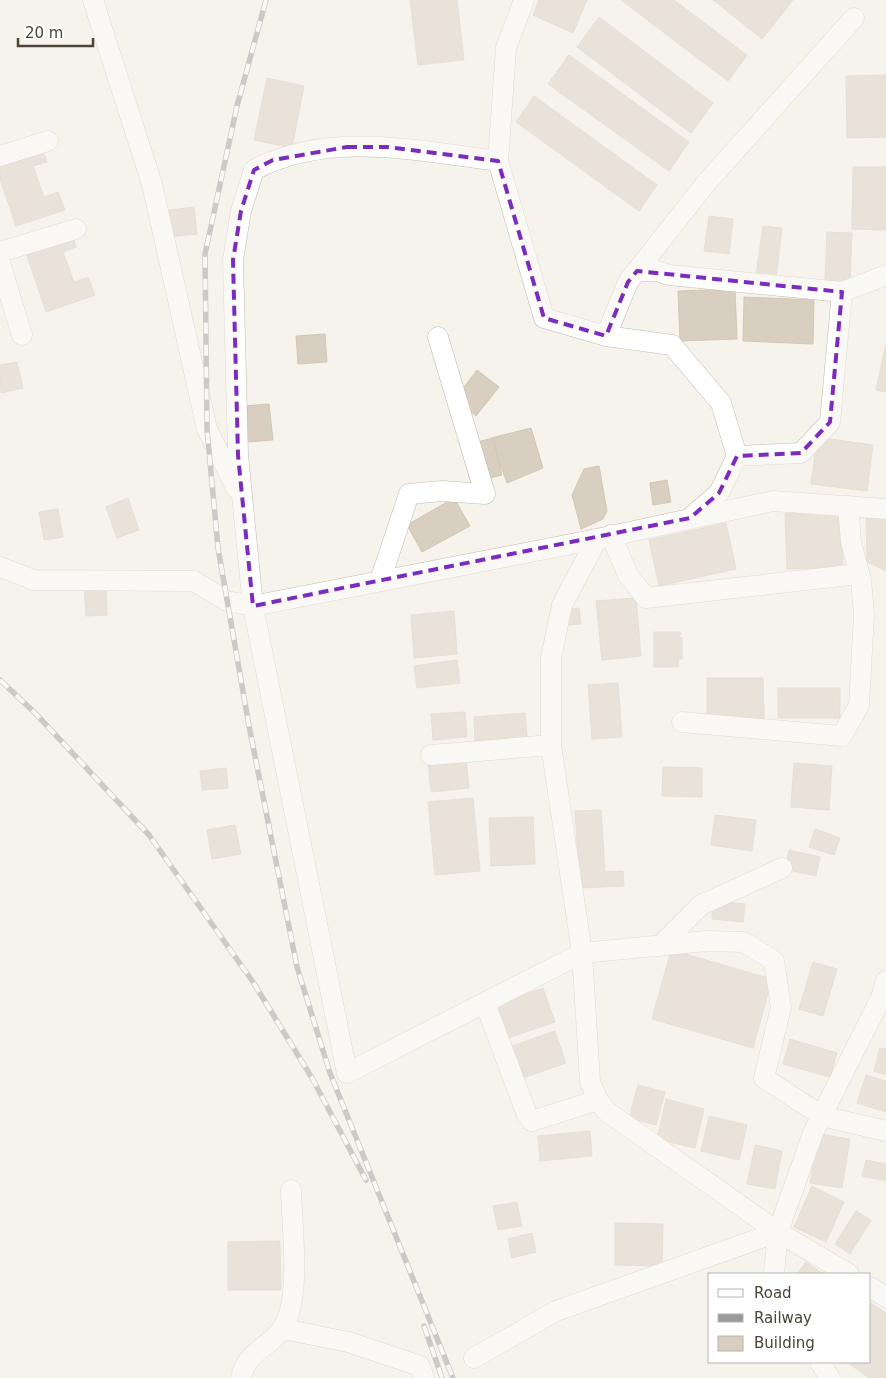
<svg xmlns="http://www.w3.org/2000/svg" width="886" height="1378" viewBox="0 0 886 1378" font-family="'DejaVu Sans',sans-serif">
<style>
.building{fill:#d8cfc1;stroke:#d3c7b4}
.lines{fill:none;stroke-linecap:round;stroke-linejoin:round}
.street-casing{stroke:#c2bbae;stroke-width:21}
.street{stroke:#fff;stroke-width:20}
.rail-casing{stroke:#9a9a9a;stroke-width:5.5}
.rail{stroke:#fff;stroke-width:4;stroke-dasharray:11;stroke-linecap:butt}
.marked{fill:none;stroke:#7b2cbf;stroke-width:4;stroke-dasharray:10 6;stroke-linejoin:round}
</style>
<rect width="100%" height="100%" fill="#f6f3ec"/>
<g class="building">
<polygon points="410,0 457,0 464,60 418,65"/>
<polygon points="539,0 587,0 573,33 533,15"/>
<polygon points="621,0 674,0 747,55 728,81"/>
<polygon points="713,0 793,0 762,39"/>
<polygon points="599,17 713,103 691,133 577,47"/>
<polygon points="569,55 689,142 669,171 548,84"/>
<polygon points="886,75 886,137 847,138 846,76"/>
<polygon points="267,78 304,86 292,148 254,140"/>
<polygon points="534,96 657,185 639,211 516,122"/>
<polygon points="42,148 47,162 33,166 44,197 58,192 65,210 16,226 0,179 0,162"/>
<polygon points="853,167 886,167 886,230 852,229"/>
<polygon points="194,207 197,234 166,237 163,211"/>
<polygon points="709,216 733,219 729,254 704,251"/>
<polygon points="763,226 782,228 776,278 756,275"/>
<polygon points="827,232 852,233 850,282 825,281"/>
<polygon points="72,233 76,247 63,252 74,282 88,277 95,295 46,312 25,250"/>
<polygon points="735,289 737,339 680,341 678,291"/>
<polygon points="744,297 814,300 813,344 743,341"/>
<polygon points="325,334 327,362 298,364 296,336"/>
<polygon points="886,344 886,392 876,390"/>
<polygon points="17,362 23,388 1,393 0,365"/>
<polygon points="477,370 499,387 476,416 455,399"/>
<polygon points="269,404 273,440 247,442 244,406"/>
<polygon points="531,428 543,468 507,483 491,438"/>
<polygon points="817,437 873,445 867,491 811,484"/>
<polygon points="493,438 502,475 471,483 461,446"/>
<polygon points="599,466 607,511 603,519 581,529 572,495 584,469"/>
<polygon points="667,480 671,502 653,505 650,483"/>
<polygon points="128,498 139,530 117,538 106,507"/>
<polygon points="454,498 470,526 422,552 407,525"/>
<polygon points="58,509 63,537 44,540 39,512"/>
<polygon points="841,512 843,568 787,569 785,514"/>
<polygon points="866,512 886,517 886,571 867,562"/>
<polygon points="726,523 736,569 659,586 649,540"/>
<polygon points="106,585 107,615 86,616 84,586"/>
<polygon points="636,598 641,656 602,660 596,601"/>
<polygon points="579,608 581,624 569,625 568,609"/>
<polygon points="454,611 457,654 414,658 411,615"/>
<polygon points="654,632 681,632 679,637 682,638 682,659 678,659 678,667 654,667"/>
<polygon points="457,660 460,683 417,688 414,666"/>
<polygon points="707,678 763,678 764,719 707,719"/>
<polygon points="618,683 622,737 592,739 588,685"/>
<rect x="778" y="688" width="62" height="30"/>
<polygon points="465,712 467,737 433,740 431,714"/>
<polygon points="525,713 527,737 475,741 474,717"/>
<polygon points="466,759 469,788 431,792 428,762"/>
<polygon points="794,763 832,766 829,810 791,807"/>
<polygon points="663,767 702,768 702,797 662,796"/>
<polygon points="226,768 228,788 202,790 200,771"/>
<polygon points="473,798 480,871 435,875 428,802"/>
<polygon points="601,810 605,872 623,871 624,886 580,888 575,811"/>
<polygon points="715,815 756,820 752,851 711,845"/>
<polygon points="533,817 535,864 491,866 489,818"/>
<polygon points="235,825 241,854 212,859 207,830"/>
<polygon points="815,829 840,838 834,855 809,847"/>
<polygon points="789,850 820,857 816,876 785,869"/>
<polygon points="713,901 745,904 743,922 712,919"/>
<polygon points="671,950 772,979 753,1048 652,1019"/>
<polygon points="813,962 837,969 823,1016 799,1009"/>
<polygon points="543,988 555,1022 508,1038 496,1004"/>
<polygon points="555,1031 566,1063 523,1078 512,1046"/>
<polygon points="790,1039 837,1053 830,1077 783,1064"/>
<polygon points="880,1048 886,1049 886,1075 874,1071"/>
<polygon points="866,1075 886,1081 886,1112 857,1103"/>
<polygon points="638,1085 665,1092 656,1125 629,1118"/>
<polygon points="666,1099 704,1109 695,1148 657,1139"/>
<polygon points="709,1116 747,1125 739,1160 701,1151"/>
<polygon points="590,1131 592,1156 540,1161 538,1136"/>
<polygon points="818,1134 850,1139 842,1188 810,1183"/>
<polygon points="755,1145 782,1151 775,1189 747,1184"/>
<polygon points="866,1160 886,1164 886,1181 862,1176"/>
<polygon points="812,1186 844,1202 826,1242 794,1227"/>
<polygon points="517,1202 522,1226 498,1230 493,1206"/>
<polygon points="856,1211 871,1220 850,1254 835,1244"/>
<polygon points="615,1223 663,1224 662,1266 615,1265"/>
<polygon points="532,1233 536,1252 512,1258 508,1239"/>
<polygon points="280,1241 281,1290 228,1290 228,1242"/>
<polygon points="806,1262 823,1274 797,1274"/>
<polygon points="870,1302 886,1313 886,1378 869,1378 847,1362 870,1362"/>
</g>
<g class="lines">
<g class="street-casing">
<g id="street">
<polyline points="93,0 152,184 207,429 236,488"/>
<path d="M524,0l-18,48 -8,113c-79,-10 -170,-31 -244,9l-13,41 -8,49 5,195 15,151 94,467 235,-120 125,-12 37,1 30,19 7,46 -17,71 58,38 64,15"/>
<polyline points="0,156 48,141"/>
<polyline points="498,161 544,318 606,336 672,345 721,403 737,456 719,493 692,516"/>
<polyline points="0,252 76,229"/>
<polyline points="0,263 22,335"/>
<polyline points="637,271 657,271 669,275 842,292 886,275"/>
<polyline points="606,336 628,282 707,182 854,18"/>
<polyline points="737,456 801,453 830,422 842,292"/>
<polyline points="611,535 628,575 646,598 859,574"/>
<polyline points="597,539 562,605 551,658 551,745 582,953 590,1082 598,1100 606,1111 778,1232 849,1274"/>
<polyline points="0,567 34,580 194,581 227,601 253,606 597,539 773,501 886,509"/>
<polyline points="380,581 409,494 442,491 485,494 438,337"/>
<polyline points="682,722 842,736 859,705 864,614 861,580 851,542 848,506"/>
<polyline points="431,755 551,745"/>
<polyline points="660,946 701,905 782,868"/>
<polyline points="485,1003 527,1115 532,1121 598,1100"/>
<polyline points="774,1274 778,1232 813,1133 881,998 886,981"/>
<polyline points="870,1287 886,1297"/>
<polyline points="283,1329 348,1342 420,1366 424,1378"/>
<polyline points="474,1358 556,1311 778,1232"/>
<polyline points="820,1362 830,1378"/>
<path d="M241,1378c6,-29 31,-31 43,-52 17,-31 8,-99 7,-136"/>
</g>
</g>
<use href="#street" class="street"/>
<g class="rail-casing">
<g id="rail">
<polyline points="266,0 237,106 205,254 207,429 218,548 249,726 297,967 330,1073 453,1378"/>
<polyline points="0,680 35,713 149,835 253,982 312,1078 366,1180"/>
<polyline points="424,1326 442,1378"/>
</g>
</g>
<use href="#rail" class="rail"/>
</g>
<path d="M0 0H886V1378H0ZM347,147h40l111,14 46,157 62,18 22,-54 9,-11 205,21 -12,130 -29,31 -64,3 -18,37 -29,25 -437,88 -15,-151 -5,-195 8,-49 13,-41 19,-10z" fill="#f6f3ec" fill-opacity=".55" fill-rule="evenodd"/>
<path class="marked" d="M347,147h40l111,14 46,157 62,18 22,-54 9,-11 205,21 -12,130 -29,31 -64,3 -18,37 -29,25 -437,88 -15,-151 -5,-195 8,-49 13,-41 19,-10z"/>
<rect x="708" y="1273" width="162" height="90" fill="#ffffff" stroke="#b7b4b0"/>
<rect x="718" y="1289" width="25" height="8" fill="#ffffff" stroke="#b7b4b0"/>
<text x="754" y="1298" font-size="15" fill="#4b4439">Road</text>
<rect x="718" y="1314" width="25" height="8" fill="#9a9a9a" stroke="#b7b4b0"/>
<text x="754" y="1323" font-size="15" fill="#4b4439">Railway</text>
<rect x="718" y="1336" width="25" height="15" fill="#d8cfc1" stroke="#b7b4b0"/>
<text x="754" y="1348" font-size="15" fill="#4b4439">Building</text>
<path d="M18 38v8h75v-8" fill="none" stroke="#4b4439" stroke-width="2.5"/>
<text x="25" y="38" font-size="15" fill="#4b4439" stroke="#ffffff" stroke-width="4" paint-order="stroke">20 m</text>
</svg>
